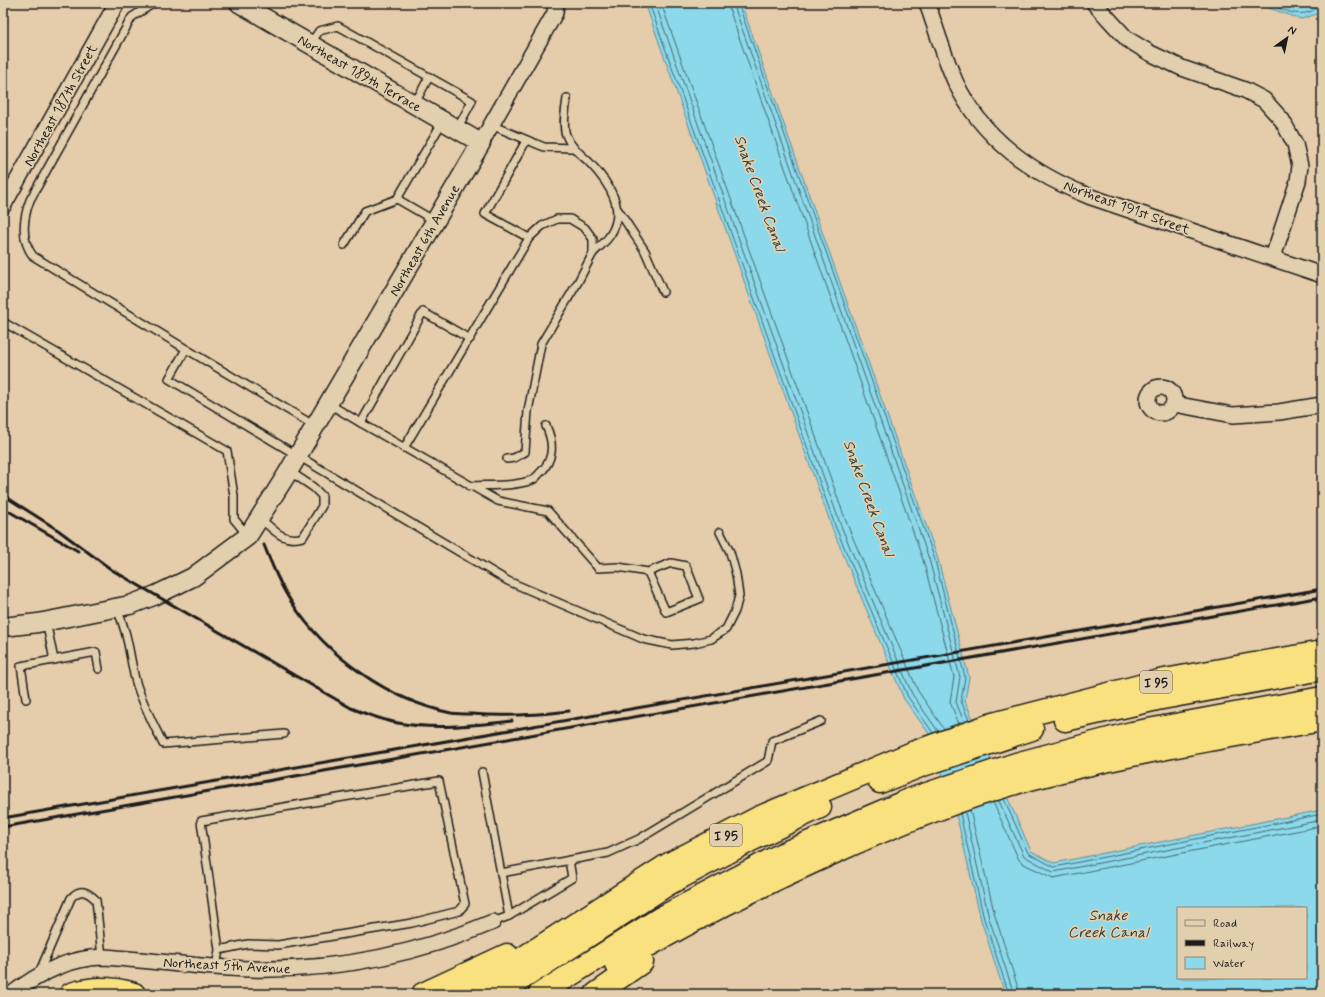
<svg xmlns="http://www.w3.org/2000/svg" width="1325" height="997" viewBox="0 0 1325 997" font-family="Mynerve,sans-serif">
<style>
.water{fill:#8bd9eb;stroke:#5f8d98;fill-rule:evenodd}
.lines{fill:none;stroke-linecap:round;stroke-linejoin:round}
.shore{stroke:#48686f;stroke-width:1}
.service-casing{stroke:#1c1c1c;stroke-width:10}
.minor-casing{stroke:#1c1c1c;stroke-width:18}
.tertiary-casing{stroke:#1c1c1c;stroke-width:21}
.motorway-casing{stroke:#1c1c1c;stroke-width:25}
.service{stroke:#e2cfad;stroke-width:7}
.minor{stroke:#e2cfad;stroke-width:15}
.tertiary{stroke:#e2cfad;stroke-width:18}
.motorway{stroke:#fae180;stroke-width:22}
.rail{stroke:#1c1c1c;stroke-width:3}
.labels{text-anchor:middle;stroke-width:3.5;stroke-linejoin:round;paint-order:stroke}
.shield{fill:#e2cfad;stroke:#575248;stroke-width:1}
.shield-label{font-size:13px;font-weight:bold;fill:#1c1c1c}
.street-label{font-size:14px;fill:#1c1c1c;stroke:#e2cfad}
.water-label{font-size:15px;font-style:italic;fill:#324245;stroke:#e2cfad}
</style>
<rect width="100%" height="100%" fill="#e5ccaa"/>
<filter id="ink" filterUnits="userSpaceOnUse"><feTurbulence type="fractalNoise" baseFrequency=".025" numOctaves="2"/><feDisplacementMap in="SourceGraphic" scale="8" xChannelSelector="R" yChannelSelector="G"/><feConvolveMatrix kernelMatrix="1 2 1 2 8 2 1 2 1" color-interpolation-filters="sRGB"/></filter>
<g filter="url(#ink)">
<g class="water">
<path d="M645,3h96l196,553 32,121 -4,24 66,150 23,12 268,-53v184h-317l-24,-74 -23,-98 -28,-87 -26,-36 -71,-169zM1178,908h128v70h-128z"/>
<polygon points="1254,3 1322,3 1317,14 1301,19"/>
</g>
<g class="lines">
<g class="shore">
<polyline points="649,3 836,528 908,697 933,733"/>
<polyline points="655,3 841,526 912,694 938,731"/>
<polyline points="661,3 847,524 918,691 944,729"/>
<polyline points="727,3 923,560 954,677 950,702 959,724"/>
<polyline points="733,3 929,559 960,677 956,702 964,722"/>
<polyline points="738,3 934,557 965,677 961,701 969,720"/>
<path d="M1266,3c13,5 29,14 43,9 6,-1 7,-7 13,-7"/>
<polyline points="1004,799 1028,853 1054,867 1322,814"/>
<polyline points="999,801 1024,856 1053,872 1322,820"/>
<polyline points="993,802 1019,860 1024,864 1053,878 1322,826"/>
<polyline points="970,810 995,916 1020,994"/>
<polyline points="965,812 989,918 1014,994"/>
<polyline points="960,814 984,919 1009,994"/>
</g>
<g class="service-casing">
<g id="service">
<path d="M154,3l-22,14 -102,183c-7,19 -10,39 3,56l153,93"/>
<polyline points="311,43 319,31 338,26 472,101 457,129"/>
<path d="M567,98c-1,10 -5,27 -1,37 5,13 14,18 23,27 20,21 40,49 19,76 -4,5 -10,10 -15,15"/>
<polyline points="415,103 429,77"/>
<polyline points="491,125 544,147 572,148"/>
<polyline points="526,141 485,214 529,238"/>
<polyline points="618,210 645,251 663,292"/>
<polyline points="435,221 397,199 443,121"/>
<polyline points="344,245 365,211 397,199"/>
<polyline points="3,322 227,451 234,496 234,519 248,536"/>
<polyline points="329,404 361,423 423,312 470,339"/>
<polyline points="361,423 498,501 548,511 598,568 618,567 648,572 666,612 699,599 686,566 671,563 648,572"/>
<polyline points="315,426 186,349 169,379 508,581 643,639 672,645 694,643 711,639 726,629 735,611 739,596 736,574 730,552 720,532"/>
<polyline points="404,448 529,238 542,226 557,219 570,219 585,228 593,239 593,253 578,282 541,344 528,411 525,452 514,458 507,459"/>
<path d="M470,486c19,-1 43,1 62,-6 3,-1 5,-4 7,-6 15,-13 15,-31 7,-48"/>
<path d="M260,518c14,12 23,25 43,19l19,-31v-10l-9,-9 -24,-16"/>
<path d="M116,607c12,25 13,46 19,72 6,22 18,44 28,65l121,-10"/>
<polyline points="46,621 54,660"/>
<polyline points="26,699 21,666 96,652 99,669"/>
<polyline points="482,772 509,916 493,922"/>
<polyline points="501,873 608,853 639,839 768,761 772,741 821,721"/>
<polyline points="509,916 572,878 569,860"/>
<polyline points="216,967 219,950 248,944 278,945 412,923 459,911 465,904 439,781 201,821 219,950"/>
<path d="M39,973l32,-75c9,-10 16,-7 25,2l6,57"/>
</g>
</g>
<g class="minor-casing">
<g id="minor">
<path d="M927,3c9,26 17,53 28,78 26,57 79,94 136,116l231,78"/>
<polyline points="1094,3 1127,39 1150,53 1182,68 1245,90 1264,100 1282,120 1295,144 1300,166 1298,181 1273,257"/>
<polyline points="481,143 555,13 556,3"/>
<polyline points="3,206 117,3"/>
<circle cx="1161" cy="400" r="13"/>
<polyline points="1174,404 1233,415 1279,412 1322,405"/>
<path d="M12,994c27,-21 56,-36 90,-37 50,3 99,11 148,12 84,2 166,-14 243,-47"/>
</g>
</g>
<g class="tertiary-casing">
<polyline id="tertiary" points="3,627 38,623 130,605 156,595 193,577 248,536 287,474 481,143 239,3"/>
</g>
<g class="motorway-casing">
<g id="motorway">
<polyline points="1065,720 1157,699 1322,669"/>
<polyline points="880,782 923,765 1032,729"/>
<path d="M616,964c69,-41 139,-76 212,-109 64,-29 130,-56 198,-75 97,-26 197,-43 296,-60"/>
<path d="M71,994c21,-7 43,-6 63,0"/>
<polyline points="423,994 507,955"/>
<polyline points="467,994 669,864 758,818 915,752 993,724 1159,681 1322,652"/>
<polyline points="498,994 668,884 751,840 820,807"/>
<polyline points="540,994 659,919 782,854 909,800 1016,764 1132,733 1322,698"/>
<polyline points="596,994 642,962"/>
</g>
</g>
<use href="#service" class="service"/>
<use href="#minor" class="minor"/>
<use href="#tertiary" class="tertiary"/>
<use href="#motorway" class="motorway"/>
<g class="rail">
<path d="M3,495l55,35 54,40 239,138c15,6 30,12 47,15 37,7 77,2 114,-2"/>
<polyline points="3,508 78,551"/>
<path d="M264,545c8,20 16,40 28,58 35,53 96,97 159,110 6,1 14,1 21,1 33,3 64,1 97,-3"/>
<polyline points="3,818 1322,589"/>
<polyline points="3,827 1322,597"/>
</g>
</g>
</g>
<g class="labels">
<g class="shield">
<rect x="1140" y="671" width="32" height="22" rx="3"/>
<rect x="710" y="824" width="32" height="22" rx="3"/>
</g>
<g class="shield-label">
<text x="1156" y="687">I 95</text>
<text x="726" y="840">I 95</text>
</g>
<g class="street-label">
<text transform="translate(360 73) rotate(30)" y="5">Northeast 189th Terrace</text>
<text transform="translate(60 105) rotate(-61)" y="5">Northeast 187th Street</text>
<text transform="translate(1127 207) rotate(20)" y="5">Northeast 191st Street</text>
<text transform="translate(424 240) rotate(-60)" y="5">Northeast 6th Avenue</text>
<text transform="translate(227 965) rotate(3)" y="5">Northeast 5th Avenue</text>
</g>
<g class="water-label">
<text transform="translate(760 193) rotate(70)" y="5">Snake Creek Canal</text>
<text transform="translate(869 498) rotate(70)" y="5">Snake Creek Canal</text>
<text x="1108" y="920">Snake<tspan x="1108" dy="17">Creek Canal</tspan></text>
</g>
</g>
<rect width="1325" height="997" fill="none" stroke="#e2cfad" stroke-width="16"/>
<rect x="8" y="8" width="1309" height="981" fill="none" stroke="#1c1c1c" stroke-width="1.5" filter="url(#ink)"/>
<rect x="1177" y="907" width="130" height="72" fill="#e2cfad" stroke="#938773"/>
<rect x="1185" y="920" width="20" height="6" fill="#e2cfad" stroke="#938773"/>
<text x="1213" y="927" font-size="12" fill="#1c1c1c">Road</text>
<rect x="1185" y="940" width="20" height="6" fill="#1c1c1c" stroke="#938773"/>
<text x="1213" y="947" font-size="12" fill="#1c1c1c">Railway</text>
<rect x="1185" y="957" width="20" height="12" fill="#8bd9eb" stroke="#938773"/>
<text x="1213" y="967" font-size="12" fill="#1c1c1c">Water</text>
<g transform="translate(1287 38) rotate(33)" stroke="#e2cfad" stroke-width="3" paint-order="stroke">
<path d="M0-3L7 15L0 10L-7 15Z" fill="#1c1c1c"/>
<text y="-6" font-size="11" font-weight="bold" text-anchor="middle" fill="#1c1c1c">N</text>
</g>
</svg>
